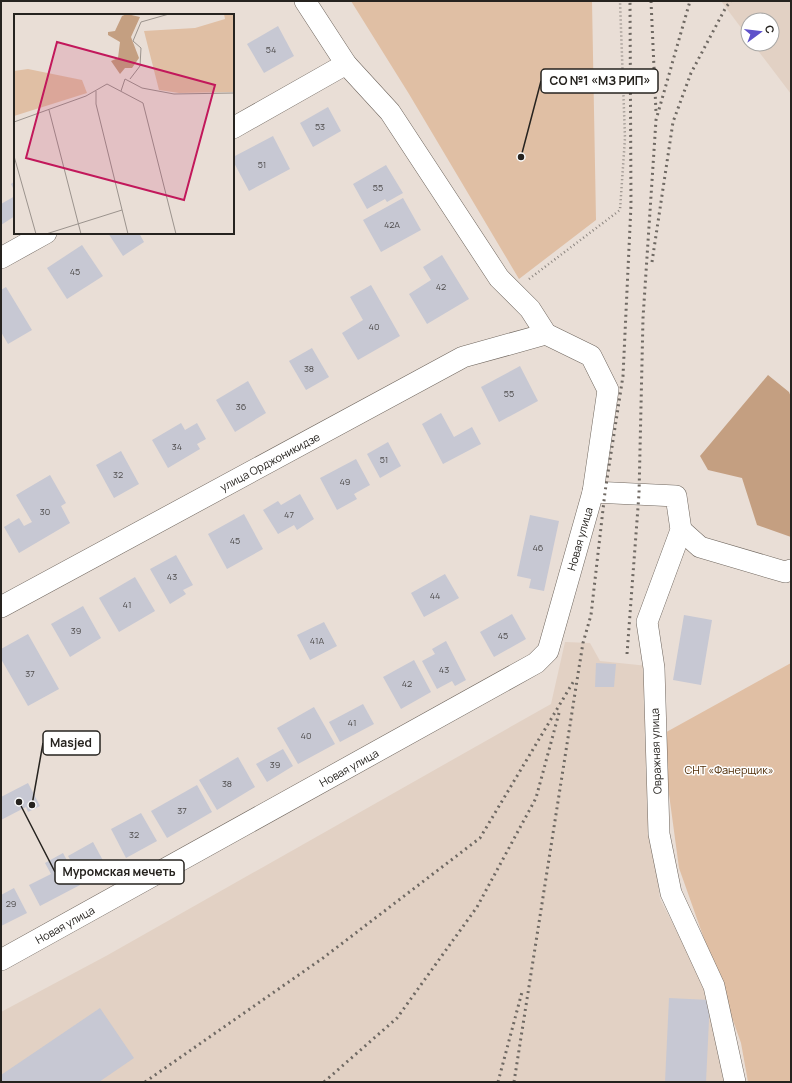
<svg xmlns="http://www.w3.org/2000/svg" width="792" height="1083" viewBox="0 0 792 1083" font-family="Manrope,sans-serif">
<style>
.built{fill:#e2d1c4}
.green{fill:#e0bfa4}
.forest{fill:#c49f81}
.building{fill:#c7c8d3}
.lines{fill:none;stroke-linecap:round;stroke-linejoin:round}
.minor-casing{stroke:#6f665e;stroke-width:22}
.path{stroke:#8d8680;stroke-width:2.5;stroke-dasharray:1 3;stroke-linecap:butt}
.minor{stroke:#fff;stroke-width:21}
.rail{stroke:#6f6963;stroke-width:3;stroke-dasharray:2 4;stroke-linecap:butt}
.labels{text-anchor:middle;stroke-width:3;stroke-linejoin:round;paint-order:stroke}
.number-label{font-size:9px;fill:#4e4c4c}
.street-label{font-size:11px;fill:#26231f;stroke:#fff}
.park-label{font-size:11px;fill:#4d2902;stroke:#fff}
.inset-road{fill:none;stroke:#9b938d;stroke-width:1}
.view{fill:#c2185b;fill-opacity:0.15;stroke:#c2185b;stroke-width:2}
.inset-edge{fill:none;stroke:#26231f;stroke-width:2}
.leader{fill:none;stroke:#26231f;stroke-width:1.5}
.callout-dot{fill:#26231f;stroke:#fff;stroke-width:1.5}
.callout{fill:#fff;stroke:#26231f;stroke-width:1.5}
.callout-label{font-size:12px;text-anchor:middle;font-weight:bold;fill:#26231f}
</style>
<rect width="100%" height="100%" fill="#e9ded6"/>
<g class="built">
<polygon points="721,1 791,1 791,94 753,44 772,44 772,20 748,20 748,37"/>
<polygon points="565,642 590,643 600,661 648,666 650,828 660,899 712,999 725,1082 1,1082 1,1012 106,956 551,704"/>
</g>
<g class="green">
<polygon points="351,1 592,1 596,220 519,279 409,94"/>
<polygon points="791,663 791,1082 748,1082 741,1043 679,868 661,735"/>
</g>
<polygon class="forest" points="768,375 789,392 791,397 791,537 757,525 742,478 708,470 700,456"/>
<g class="building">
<polygon points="278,26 294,56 264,73 247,44"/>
<polygon points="328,107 341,131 313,147 300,123"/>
<polygon points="273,136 290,169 249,191 233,161 233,157"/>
<polygon points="386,165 403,193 387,202 385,199 367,209 353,184"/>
<polygon points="15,181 15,192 11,184"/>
<polygon points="15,196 15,216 1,225 1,204"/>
<polygon points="403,198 421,230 381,252 363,220"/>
<polygon points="108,233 139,233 144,242 123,256"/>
<polygon points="82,245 103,276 67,299 47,268"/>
<polygon points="442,255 469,299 427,324 409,294 431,280 423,267"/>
<polygon points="371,285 400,336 358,360 342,333 363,320 350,297"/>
<polygon points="6,287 32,330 8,344 1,332 1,290"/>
<polygon points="312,348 329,377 306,390 289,361"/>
<polygon points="520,366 538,401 499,422 481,387"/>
<polygon points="248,381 266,413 235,432 216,400"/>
<polygon points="441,413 454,437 472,427 481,444 443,464 422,424"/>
<polygon points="181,423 185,430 197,423 206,439 197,444 200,449 168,468 152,440"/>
<polygon points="388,442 401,466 380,478 367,454"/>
<polygon points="121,451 139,484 114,498 96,465"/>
<polygon points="356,459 370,485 354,494 357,499 337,510 320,478"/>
<polygon points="50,475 66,503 61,506 70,523 19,553 4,527 19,518 24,526 32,522 16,495"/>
<polygon points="300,494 314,519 297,530 294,525 278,534 263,510 278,501 281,505"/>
<polygon points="244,514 263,549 227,569 208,534"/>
<polygon points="530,515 559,521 544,591 529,588 531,579 517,576"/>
<polygon points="176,555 193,585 183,590 186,594 170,604 150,569"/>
<polygon points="445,574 459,598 424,617 411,593"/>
<polygon points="135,577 155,611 119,632 99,598"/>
<polygon points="83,606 101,638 70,657 51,624"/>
<polygon points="512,614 526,639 494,657 480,632"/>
<polygon points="684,615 712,620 701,685 673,680"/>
<polygon points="324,622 337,646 310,660 297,635"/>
<polygon points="28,634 59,689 28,706 1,659 1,649"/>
<polygon points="446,641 466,680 455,686 452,681 437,689 422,661 435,654 432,649"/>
<polygon points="414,660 431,692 401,709 383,677"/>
<polygon points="596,663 616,664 614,687 595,687"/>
<polygon points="363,704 374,724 340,742 329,722"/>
<polygon points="314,707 335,744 298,764 277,728"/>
<polygon points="283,749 293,766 267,782 256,764"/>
<polygon points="238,757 255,787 217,810 199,780"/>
<polygon points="28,783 40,806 28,812 26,807 1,820 1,797"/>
<polygon points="197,785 212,812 167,838 151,811"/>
<polygon points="141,813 157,841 126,858 111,829"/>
<polygon points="93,842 107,868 83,882 68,856"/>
<polygon points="63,853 80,885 40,906 29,885 51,874 45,863"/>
<polygon points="14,888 27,913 1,926 1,895"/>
<polygon points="669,998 710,1000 706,1082 665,1082"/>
<polygon points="100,1008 134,1058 99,1082 1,1082 1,1075"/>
</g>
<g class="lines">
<g class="minor-casing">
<g id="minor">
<polyline points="233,128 346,64"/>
<polyline points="1,258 46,233"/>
<polyline points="593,492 676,496 681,530 647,622 654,668 659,834 671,893 714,986 735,1082"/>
<polyline points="681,530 700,547 785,572 791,570"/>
<polyline points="1,607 463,357 546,334"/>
<polyline points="1,960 536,663 548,651 593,492 608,390 591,356 546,334 530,309 499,278 390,112 346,64 305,1"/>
</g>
</g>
<polyline class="path" points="529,279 620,210 625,138 620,1"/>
<use href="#minor" class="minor"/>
<g class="rail">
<polyline points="651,1 656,112"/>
<polyline points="652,262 673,122 691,73 726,7 731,1"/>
<polyline points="627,654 639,494 643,318 656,120 690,1"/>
<polyline points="145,1082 323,958 480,838 575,679"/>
<polyline points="324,1082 397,1018 477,907 536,798 559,713"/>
<polyline points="498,1082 522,992"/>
<polyline points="514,1082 578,674 583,643 591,615 605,492 623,376 631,205 630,1"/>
</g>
</g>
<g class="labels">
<g class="number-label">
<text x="271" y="53">54</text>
<text x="320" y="130">53</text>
<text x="262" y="168">51</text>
<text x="378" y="191">55</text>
<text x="392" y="228">42А</text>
<text x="75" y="275">45</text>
<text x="441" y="290">42</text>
<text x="374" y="330">40</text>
<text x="309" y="372">38</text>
<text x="509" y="397">55</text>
<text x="241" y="410">36</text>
<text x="177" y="450">34</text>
<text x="384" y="463">51</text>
<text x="118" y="478">32</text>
<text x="345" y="485">49</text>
<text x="45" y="515">30</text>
<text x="289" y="518">47</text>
<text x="235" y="544">45</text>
<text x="538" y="551">46</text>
<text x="172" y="580">43</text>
<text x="435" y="599">44</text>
<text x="127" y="608">41</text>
<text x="76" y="634">39</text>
<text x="503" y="639">45</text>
<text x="317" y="644">41А</text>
<text x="444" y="673">43</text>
<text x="30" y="677">37</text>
<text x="407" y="687">42</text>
<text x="352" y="726">41</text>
<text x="306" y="739">40</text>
<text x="275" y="768">39</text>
<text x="227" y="787">38</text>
<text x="182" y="814">37</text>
<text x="134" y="838">32</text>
<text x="11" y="907">29</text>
</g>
<g class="street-label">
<text transform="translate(270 462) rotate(-28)" y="4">улица Орджоникидзе</text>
<text transform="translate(580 539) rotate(-74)" y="4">Новая улица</text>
<text transform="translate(656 751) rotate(-92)" y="4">Овражная улица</text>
<text transform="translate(349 768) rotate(-29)" y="4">Новая улица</text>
<text transform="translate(65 925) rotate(-29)" y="4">Новая улица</text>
</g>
<g class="park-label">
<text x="729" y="774">СНТ «Фанерщик»</text>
</g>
</g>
<g transform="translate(14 14)">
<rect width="220" height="220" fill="#e9ded6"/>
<path d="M210,0h10v78l-55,1 -20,-3 -15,-59 51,-3 30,-9zM14,55l54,11 5,13 -73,23v-45z" fill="#e0bfa4"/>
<path d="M113,0l13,3 -9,20 8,21 -7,10h-7l-5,6 -9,-13 7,-3 2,-16 -12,-7v-3l7,-1 7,-15z" fill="#c49f81"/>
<path class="inset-road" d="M116,65l10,-13 1,-18 -8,-7 8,-19 28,-8M82,77v13l32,130M107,77l4,-12 17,9 32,6 60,-1M35,96l32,124M0,108l72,-26 21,-12 36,19 33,131M0,142l22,78M32,220l76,-24"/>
<path class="view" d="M43,28l158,43 -31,115 -158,-42z"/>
<rect width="220" height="220" class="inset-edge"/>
</g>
<path class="leader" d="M521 157L541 81M32 805L43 743M19 802L55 872"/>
<g class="callout-dot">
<circle cx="521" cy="157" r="4"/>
<circle cx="32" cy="805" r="4"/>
<circle cx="19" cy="802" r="4"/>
</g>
<g class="callout">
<rect x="541" y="69" width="117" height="24" rx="4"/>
<rect x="43" y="731" width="57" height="24" rx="4"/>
<rect x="55" y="860" width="129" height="24" rx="4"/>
</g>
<g class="callout-label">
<text x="600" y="85">СО №1 «МЗ РИП»</text>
<text x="71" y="747">Masjed</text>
<text x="119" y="876">Муромская мечеть</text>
</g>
<rect width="792" height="1083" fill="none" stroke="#26231f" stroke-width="4"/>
<g transform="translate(760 32) rotate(75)"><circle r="19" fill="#ffffff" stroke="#a8a7a5"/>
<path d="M0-3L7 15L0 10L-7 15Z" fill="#5e51ca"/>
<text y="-6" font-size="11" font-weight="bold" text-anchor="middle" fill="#26231f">С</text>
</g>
</svg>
